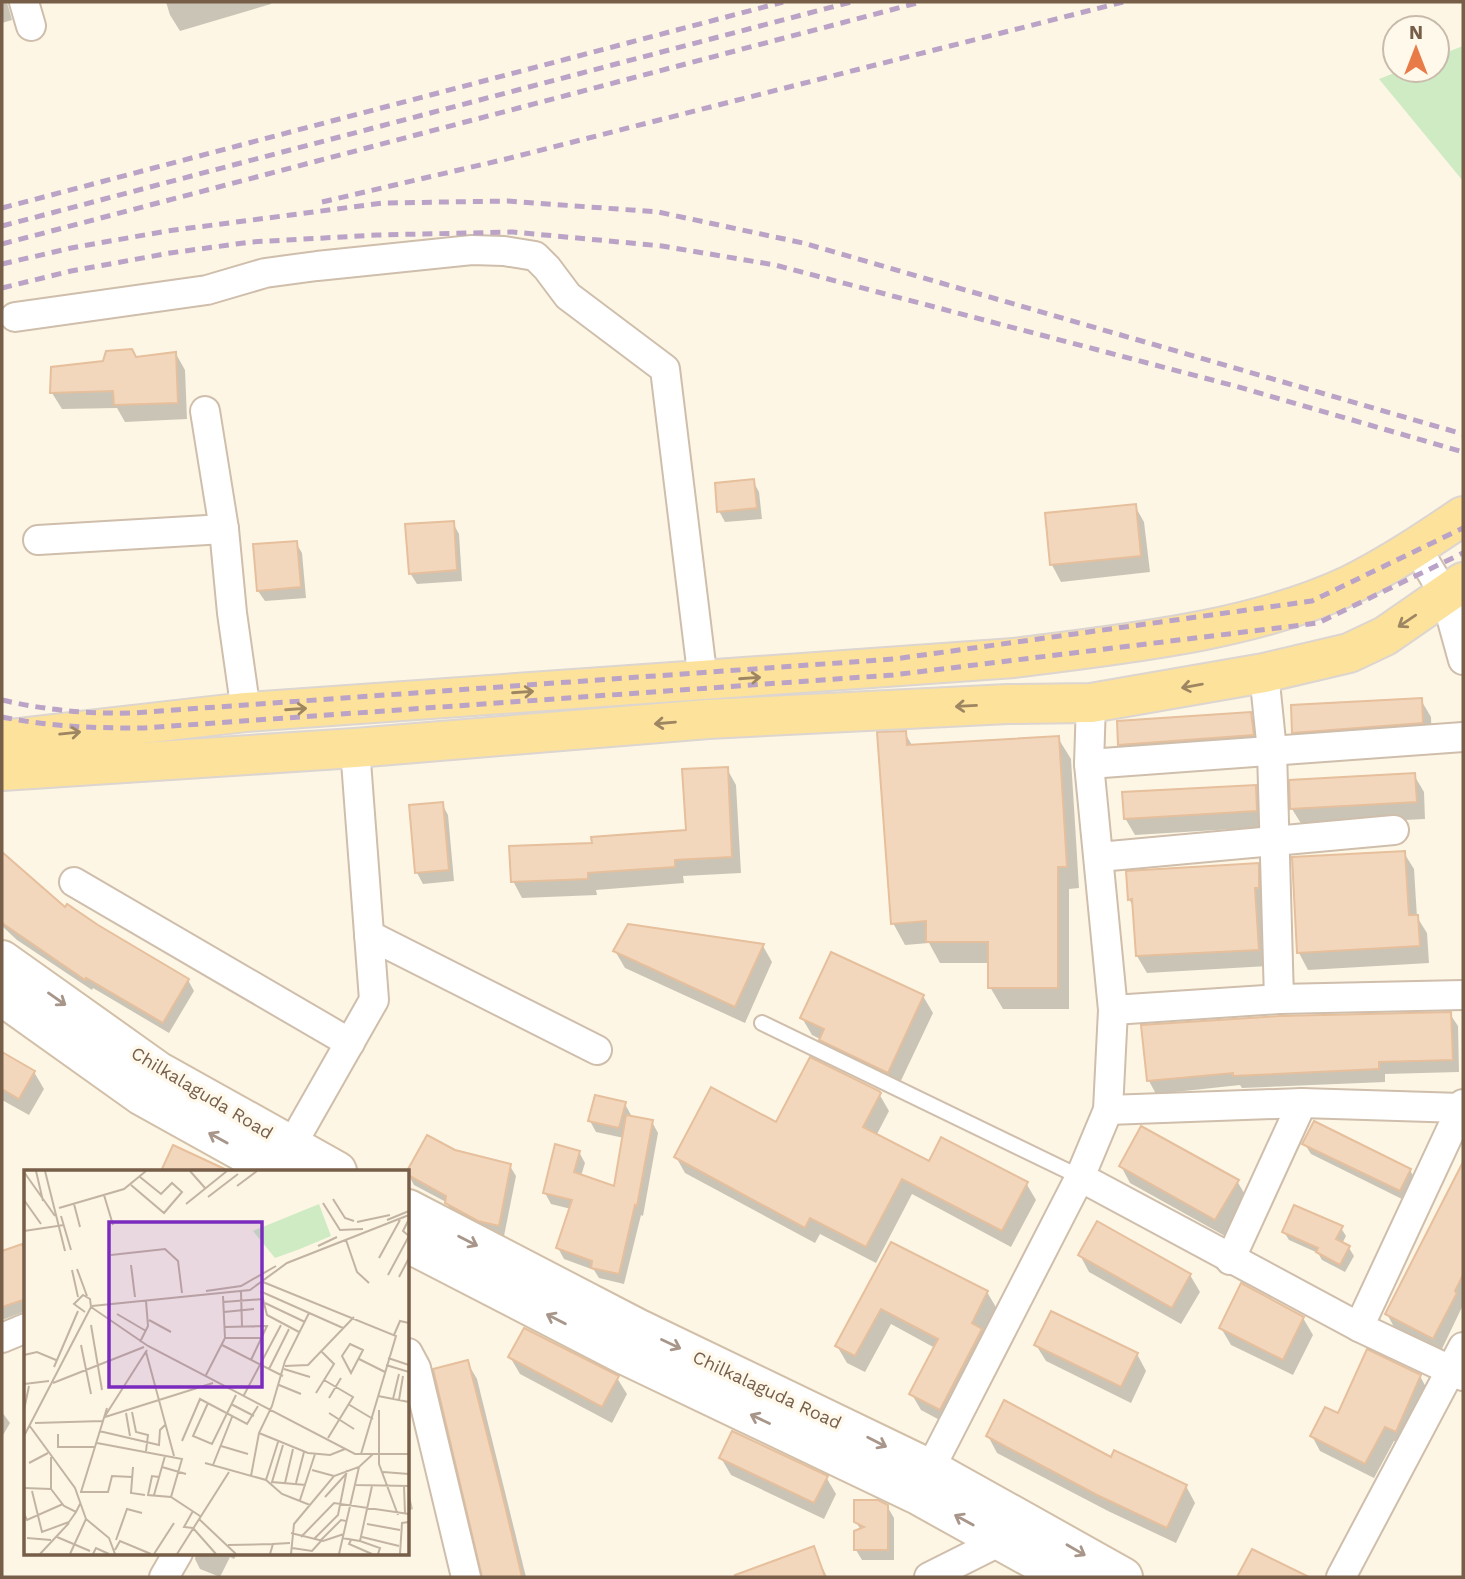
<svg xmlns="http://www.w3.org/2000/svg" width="1465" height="1579" viewBox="0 0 1465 1579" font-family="'Work Sans',sans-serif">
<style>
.green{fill:#cfebc3}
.shadow{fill:#0003}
.building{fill:#f3d7bc;stroke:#e6bf9c;stroke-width:2}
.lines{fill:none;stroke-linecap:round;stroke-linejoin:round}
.service-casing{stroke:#cfbeab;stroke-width:18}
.minor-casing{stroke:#cfbeab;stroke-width:32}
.secondary-casing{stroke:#d2bfa8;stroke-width:42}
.primary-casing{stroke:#dcd5d0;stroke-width:42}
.service{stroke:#fff;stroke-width:14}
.minor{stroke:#fff;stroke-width:28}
.secondary{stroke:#fff;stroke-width:38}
.primary{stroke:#fde29c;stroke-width:38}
.rail{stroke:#baa3c7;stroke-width:5;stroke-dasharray:10 7;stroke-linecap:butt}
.oneway{stroke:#9f8662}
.oneway2{stroke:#a79689}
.labels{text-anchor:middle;stroke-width:7;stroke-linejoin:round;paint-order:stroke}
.street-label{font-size:18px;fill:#775e49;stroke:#fff9ec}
.inset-road{fill:none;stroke:#c3b4a2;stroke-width:2}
.view{fill:#7b2cbf;fill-opacity:0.15;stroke:#7b2cbf;stroke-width:3.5}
.inset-edge{fill:none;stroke:#775e49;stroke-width:3.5}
</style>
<rect width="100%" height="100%" fill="#fdf6e5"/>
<polygon class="green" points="1463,46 1463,181 1379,79 1402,70 1437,70 1437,56"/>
<g class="shadow">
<polygon points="2,2 7,2 12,20 2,23"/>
<polygon points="166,2 271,2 271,4 180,31 170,15"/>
<polygon points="176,354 185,370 187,419 125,422 117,408 62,409 52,393 136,359"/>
<polygon points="753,481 759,492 762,519 725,522 719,511"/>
<polygon points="1135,506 1144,522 1150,572 1061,582 1052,565"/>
<polygon points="453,523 459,534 462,581 417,584 410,573"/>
<polygon points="296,543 302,553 306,598 265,601 258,591"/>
<polygon points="1421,700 1431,717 1432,740 1304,749 1294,732"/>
<polygon points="1250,714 1260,730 1262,752 1130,761 1120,745"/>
<polygon points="905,733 913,747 1058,738 1071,759 1079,888 1069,889 1069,1009 1003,1009 990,987 990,963 940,963 929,943 905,945 893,923"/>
<polygon points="727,769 736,785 741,873 683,876 684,883 596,890 597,895 522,898 513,881 594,845 687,832"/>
<polygon points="1414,775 1424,792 1425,819 1302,825 1292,809"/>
<polygon points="1255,786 1265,803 1266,827 1135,835 1125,818"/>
<polygon points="442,804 448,815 454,881 423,884 417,873 411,807"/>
<polygon points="1404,853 1414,869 1417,917 1427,933 1429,963 1308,970 1299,953"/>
<polygon points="7,860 66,909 188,980 194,991 169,1033 93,988 92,990 17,940 2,926 2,866"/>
<polygon points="1258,865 1267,881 1268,966 1147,973 1137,956 1134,908 1129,899"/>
<polygon points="763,946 772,962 745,1023 625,968 615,951"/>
<polygon points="923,996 933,1013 897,1089 830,1056 820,1039 812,1035 802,1018"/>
<polygon points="1450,1014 1458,1026 1459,1072 1385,1074 1385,1082 1242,1088 1240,1085 1156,1094 1149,1081"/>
<polygon points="2,1054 34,1072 44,1089 29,1115 2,1100"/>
<polygon points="878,1092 889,1111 876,1136 929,1163 1026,1183 1036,1200 1011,1247 912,1194 876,1263 820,1234 815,1243 685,1173 676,1157"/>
<polygon points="625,1104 631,1115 630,1118 652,1122 658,1133 643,1216 641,1215 624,1284 599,1278 594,1270 564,1259 558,1248 571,1209 551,1204 545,1193 579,1152 585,1163 581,1176 615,1188 624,1138 596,1132 590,1121"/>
<polygon points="1304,1143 1410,1170 1416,1181 1406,1201 1311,1154"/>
<polygon points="454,1152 510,1166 516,1176 504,1236 486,1231 453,1214 446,1202 414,1185 408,1174"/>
<polygon points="1121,1166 1237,1181 1247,1198 1225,1236 1130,1183"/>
<polygon points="1463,1166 1463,1305 1441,1351 1394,1327 1387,1314"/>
<polygon points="1341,1228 1346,1236 1342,1244 1349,1248 1354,1256 1345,1272 1322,1260 1318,1253 1289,1240 1284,1232"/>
<polygon points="892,1244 987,1292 997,1309 949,1425 921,1410 911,1393 935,1348 891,1324 865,1372 847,1363 837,1346"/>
<polygon points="21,1246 26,1254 26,1311 2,1320 2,1253"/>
<polygon points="1080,1255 1190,1275 1200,1292 1181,1324 1089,1272"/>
<polygon points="1303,1318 1313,1335 1293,1375 1231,1345 1221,1328"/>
<polygon points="1036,1345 1137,1354 1146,1371 1131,1403 1046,1361"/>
<polygon points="510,1357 617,1378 627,1394 612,1423 520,1374"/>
<polygon points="467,1362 477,1379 526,1577 484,1577"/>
<polygon points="1420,1376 1428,1391 1405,1445 1394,1441 1374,1478 1320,1451 1312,1436 1339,1416"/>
<polygon points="2,1412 10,1423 2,1437"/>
<polygon points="988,1436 1112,1459 1186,1486 1195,1503 1176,1543 1108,1511 997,1453"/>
<polygon points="721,1458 826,1477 836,1494 824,1519 731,1475"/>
<polygon points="408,1489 413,1509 408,1511"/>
<polygon points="887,1506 894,1518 894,1560 862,1560 856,1550 861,1530 856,1522"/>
<polygon points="813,1548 827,1577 736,1577"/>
<polygon points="196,1553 238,1553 234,1559 230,1557 220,1577 200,1569 195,1559"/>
</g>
<g class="building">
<polygon points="132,349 136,357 176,352 178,403 114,405 113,391 50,393 51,367 103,361 106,351"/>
<polygon points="754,479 757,508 717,512 715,483"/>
<polygon points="1136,504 1141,556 1050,565 1045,513"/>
<polygon points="454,521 457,570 409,574 405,524"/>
<polygon points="297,541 301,587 257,591 253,544"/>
<polygon points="1422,698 1423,723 1292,733 1291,705"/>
<polygon points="1251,712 1254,735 1118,745 1117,721"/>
<polygon points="906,731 907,745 1059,736 1067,867 1058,867 1058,988 988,988 988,942 926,942 926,921 891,924 877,732"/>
<polygon points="728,767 732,857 675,860 675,867 588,873 588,879 511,882 509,846 592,843 591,837 686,830 682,769"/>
<polygon points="1415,773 1417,802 1290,809 1289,780"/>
<polygon points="1256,785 1257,811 1124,819 1122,792"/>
<polygon points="443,802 449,870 415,873 409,805"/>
<polygon points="1405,851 1409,915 1418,915 1420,946 1297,953 1292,857"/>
<polygon points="2,852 65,907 67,904 98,925 189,979 163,1023 86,978 85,980 2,923"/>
<polygon points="1259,863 1259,888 1255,888 1259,950 1136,956 1132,899 1128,900 1126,871"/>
<polygon points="628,924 764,944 735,1007 613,951"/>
<polygon points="831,952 924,995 888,1073 819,1040 824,1029 800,1018"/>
<polygon points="1451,1012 1453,1060 1379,1062 1379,1069 1233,1076 1233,1073 1147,1081 1141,1025 1280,1016"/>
<polygon points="2,1052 35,1071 19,1099 2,1089"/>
<polygon points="810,1057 879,1091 881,1093 863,1127 929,1161 941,1137 1028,1182 1002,1231 902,1179 866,1247 810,1218 805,1228 674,1157 711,1087 776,1122"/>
<polygon points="595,1095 626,1102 619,1128 588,1121"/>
<polygon points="626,1115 653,1120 637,1206 635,1205 619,1274 591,1268 592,1261 556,1248 572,1200 543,1193 555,1144 580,1151 574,1172 614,1186"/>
<polygon points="1314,1121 1411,1169 1400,1191 1302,1144"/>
<polygon points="1141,1126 1239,1180 1215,1220 1119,1166"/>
<polygon points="427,1135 455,1150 511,1164 499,1226 478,1221 445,1203 446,1196 408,1175 407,1171"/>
<polygon points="173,1145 229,1171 161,1171"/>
<polygon points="1463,1162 1463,1275 1455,1291 1457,1293 1433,1339 1385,1314"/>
<polygon points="1294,1205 1343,1226 1336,1239 1350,1246 1340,1265 1316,1252 1318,1248 1282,1232"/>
<polygon points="1097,1221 1191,1274 1172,1308 1078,1255"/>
<polygon points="891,1242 988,1291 972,1323 982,1329 940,1410 909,1394 938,1339 881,1309 855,1356 835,1346"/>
<polygon points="22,1244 26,1255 26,1299 2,1307 2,1251"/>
<polygon points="1241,1283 1304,1317 1283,1360 1219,1328"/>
<polygon points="1051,1311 1138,1353 1121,1387 1034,1345"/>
<polygon points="524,1328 619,1376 602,1407 508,1357"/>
<polygon points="1367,1349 1421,1375 1396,1432 1385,1427 1365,1464 1310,1436 1325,1407 1338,1413"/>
<polygon points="468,1360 501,1489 522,1577 482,1577 433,1369"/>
<polygon points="1004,1400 1111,1457 1114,1450 1187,1485 1167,1528 1097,1495 986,1436"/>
<polygon points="732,1431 828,1476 814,1503 719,1458"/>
<polygon points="854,1500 878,1500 888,1505 888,1550 854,1550 854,1531 864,1527 854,1522"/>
<polygon points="814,1546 825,1577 736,1577 735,1575"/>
<polygon points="1252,1549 1309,1577 1237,1577"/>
</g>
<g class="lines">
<g class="service-casing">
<polyline id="service" points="762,1023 1080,1177"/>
</g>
<g class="minor-casing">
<g id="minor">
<polyline points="24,2 31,26"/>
<polyline points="15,317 207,290 265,273 317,266 472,250 504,251 535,256 547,268 568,296 665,369 703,681"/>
<polyline points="205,411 224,529 232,613 246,712"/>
<polyline points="38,540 224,529"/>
<polyline points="1416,547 1445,595 1463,660"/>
<polyline points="1264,673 1272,751 1279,999"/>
<polyline points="1089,764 1463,737"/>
<polyline points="1099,857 1394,830"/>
<polyline points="74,882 350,1043"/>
<polyline points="369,935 597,1050"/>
<polyline points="1113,1010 1279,999 1463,995"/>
<polyline points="1108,1110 1302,1103 1461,1108"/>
<polyline points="291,1146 374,1000 355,748"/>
<polyline points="1080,1177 1359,1327 1463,1376"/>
<polyline points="1230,1260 1302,1103"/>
<polyline points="1359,1327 1463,1104"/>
<polyline points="2,1338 26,1328"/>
<polyline points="408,1353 416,1368 466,1577"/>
<polyline points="930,1469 1080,1177 1108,1110 1113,1010 1089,764 1091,703"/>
<polyline points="164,1577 178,1553"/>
<polyline points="929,1577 1001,1541"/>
<polyline points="1341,1577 1463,1347"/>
</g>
</g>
<g class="secondary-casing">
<g id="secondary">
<polyline points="2,960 158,1071 337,1171"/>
<polyline points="2,996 142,1096 277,1171"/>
<polyline points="408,1209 637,1328 930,1469 1123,1577"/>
<polyline points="408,1243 625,1355 916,1494 1066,1577"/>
</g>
</g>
<g class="primary-casing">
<g id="primary">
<path d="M2,740l244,-28 768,-54c108,-14 236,-26 336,-73 40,-20 76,-44 113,-69"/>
<polyline points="2,771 355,748 708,719 1008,704 1091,703 1264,673 1349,653 1385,636 1463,582"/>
</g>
</g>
<use href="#service" class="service"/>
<use href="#minor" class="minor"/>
<use href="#secondary" class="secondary"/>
<use href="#primary" class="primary"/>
<g class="rail">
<polyline points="322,202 506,159 1123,2"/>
<polyline points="2,208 783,2"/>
<polyline points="2,226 851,2"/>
<polyline points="2,244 921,2"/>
<polyline points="2,264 71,248 167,231 383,203 508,201 658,212 803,243 1463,434"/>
<polyline points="2,288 71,271 170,253 251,242 377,235 513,232 662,246 775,265 1235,386 1463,452"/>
<path d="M2,700c43,10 85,14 130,13l762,-54 418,-58 151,-73"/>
<path d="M2,717c51,10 90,11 142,11l749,-53 425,-52 145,-70"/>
</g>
</g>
<defs><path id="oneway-shaft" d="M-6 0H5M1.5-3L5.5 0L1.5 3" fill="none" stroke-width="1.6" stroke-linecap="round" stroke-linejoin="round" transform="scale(1.75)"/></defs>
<g class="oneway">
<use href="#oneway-shaft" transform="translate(1407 621) rotate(146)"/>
<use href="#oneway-shaft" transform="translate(750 678) rotate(-4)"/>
<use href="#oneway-shaft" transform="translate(1192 686) rotate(170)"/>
<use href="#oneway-shaft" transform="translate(523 692) rotate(-4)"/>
<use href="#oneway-shaft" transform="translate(966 706) rotate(177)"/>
<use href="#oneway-shaft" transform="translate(296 709) rotate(-4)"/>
<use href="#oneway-shaft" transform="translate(665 723) rotate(175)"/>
<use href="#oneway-shaft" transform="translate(70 733) rotate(-6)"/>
</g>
<g class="oneway2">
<use href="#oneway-shaft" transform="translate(57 999) rotate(35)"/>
<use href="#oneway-shaft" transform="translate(218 1138) rotate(-151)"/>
<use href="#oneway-shaft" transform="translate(468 1241) rotate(27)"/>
<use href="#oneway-shaft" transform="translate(556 1319) rotate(-153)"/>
<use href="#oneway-shaft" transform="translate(671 1344) rotate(25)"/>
<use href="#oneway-shaft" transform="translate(760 1419) rotate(-155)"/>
<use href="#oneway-shaft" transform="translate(877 1442) rotate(27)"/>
<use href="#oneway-shaft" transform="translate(964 1520) rotate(-151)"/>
<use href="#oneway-shaft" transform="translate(1076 1550) rotate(30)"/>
</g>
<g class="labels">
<g class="street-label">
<text transform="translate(202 1093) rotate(31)" y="6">Chilkalaguda Road</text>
<text transform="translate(767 1390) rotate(25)" y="6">Chilkalaguda Road</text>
</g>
</g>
<g transform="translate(24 1170)">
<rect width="385" height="385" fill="#fdf6e5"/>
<path d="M295,34l12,32 -31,13 -25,9 -22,-27z" fill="#cfebc3"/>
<path class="inset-road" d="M12,1l7,30M21,1l20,80M166,1l15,17M0,2l31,44M107,15l33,28 18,-21 -10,-9 -11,11 -21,-17M213,16l20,-15M80,25l9,30M184,27l30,-23M309,29l12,19 9,3M0,30l17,24M299,33l17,27 23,-1M50,34l6,23M162,34l41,-33M35,38l65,-19 22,-18M37,46l10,34M385,49l-6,12 6,5M363,50l22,-9M333,52l33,-7M0,61l40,-6M322,70l11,32 12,11M294,76l19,-9M87,85l54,-6 13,12 4,32M355,88l21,-38M107,95l4,32M53,99l10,27M48,100l6,27M364,105l21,-39M375,107l10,-19M239,112l133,54 -35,118M182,121l35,-5 35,-20M237,121l6,24 32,17M217,122l1,34M238,122l81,36M199,132l41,-3M241,133l40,19M68,136l158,-16 37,-27 122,-48M67,137l57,39 207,108h54M200,142l30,-3M93,144l29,17M125,150l22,12M67,155l11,65M201,157l42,-1 -16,34M370,165l6,-14 9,2M201,168h36M116,172l8,-16 -2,-25M326,174l13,6 -12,23 -9,-17zM57,175l10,49M198,175l61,31M122,182l28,104M0,185l13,-3 19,8M364,188l21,7M335,189l26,13M362,195l23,7M261,196l23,-1 46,-48M30,197l24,-56M245,199l20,-40M260,199l26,8M182,205l19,-37 -2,-42M300,210l29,17 -25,41M29,213l91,-36M0,214l25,-3M255,215l22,9M292,223l18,-29 -12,-12M220,225l37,-70M354,226l31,6M305,228l12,-20M369,229l6,-25M375,230l4,-24M184,233l-15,33 19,8 24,-49M207,234l23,12M324,234l25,15M0,240l5,-24M355,240v54l19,51M108,242l4,20 12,3 -2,16M102,243l4,23M305,243l25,16M81,246l42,-66M81,247l108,-34M11,253l68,-2M5,255l46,63 11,31 23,19 6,16M75,261l60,14 1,-15 6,-6M235,263l49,20 22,2 15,-6M34,264v13h37M0,266l67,-129 -1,-8 -7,-4 -9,9 11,8M158,271l18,-42 47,25 11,-18M73,273l85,16 -11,38M259,275l-11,37 34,3M197,276l27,8M27,287v32l13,17 12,6 4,-8M5,293l19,-10M181,293l61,17 16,14 28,11M189,295l19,-48M109,297l-2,26 14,2M138,297l24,7M288,300l22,6M359,302l26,2M227,306l8,-43 13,-27 13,-45 24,-48M135,307l-7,-1 -4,19 23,2 29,19M242,310l12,-38M261,313l8,-34M272,313l8,-31M332,315l53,1M380,316l1,28M0,318l27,1M8,321l10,41 27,-10 7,-10M56,322h28l4,-16 20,1M57,322l26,-84M130,325l11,-39M301,327l21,-23M276,330l15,-46M169,341l-9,16 9,1 23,26M0,344l3,6 36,-16M175,349l37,35M343,354l33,6M267,363l32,8 21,-7M33,367l33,14M277,367l33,-34 75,11M338,367l37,9M3,368l24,2M318,368l18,3 12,-55M290,369l24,-24 9,-45M92,370l11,-31 15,4M297,370l20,-20 5,1M327,370l-2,4 23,10M336,371l20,7 -2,6M204,375l45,-1M268,378l20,3 9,-10M91,380l5,-9 31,13M16,384l29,-31M46,384l16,-35M69,384l3,-6 13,6M130,384l20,-31M153,384l52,-82M246,384l3,-10 17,-1M267,384l3,-30 40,-48 25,-9 14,-13M315,384l20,-87M376,384l2,-31 7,-1"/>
<path class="view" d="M85,52h153v165h-153z"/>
<rect width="385" height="385" class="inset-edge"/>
</g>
<rect width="1465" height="1579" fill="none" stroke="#775e49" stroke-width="7"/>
<g transform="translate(1416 49)"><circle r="33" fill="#fff9ec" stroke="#c9bbab" stroke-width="2"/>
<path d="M0-5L12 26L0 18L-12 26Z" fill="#e97b48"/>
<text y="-10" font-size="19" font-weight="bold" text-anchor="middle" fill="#775e49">N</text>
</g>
</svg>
